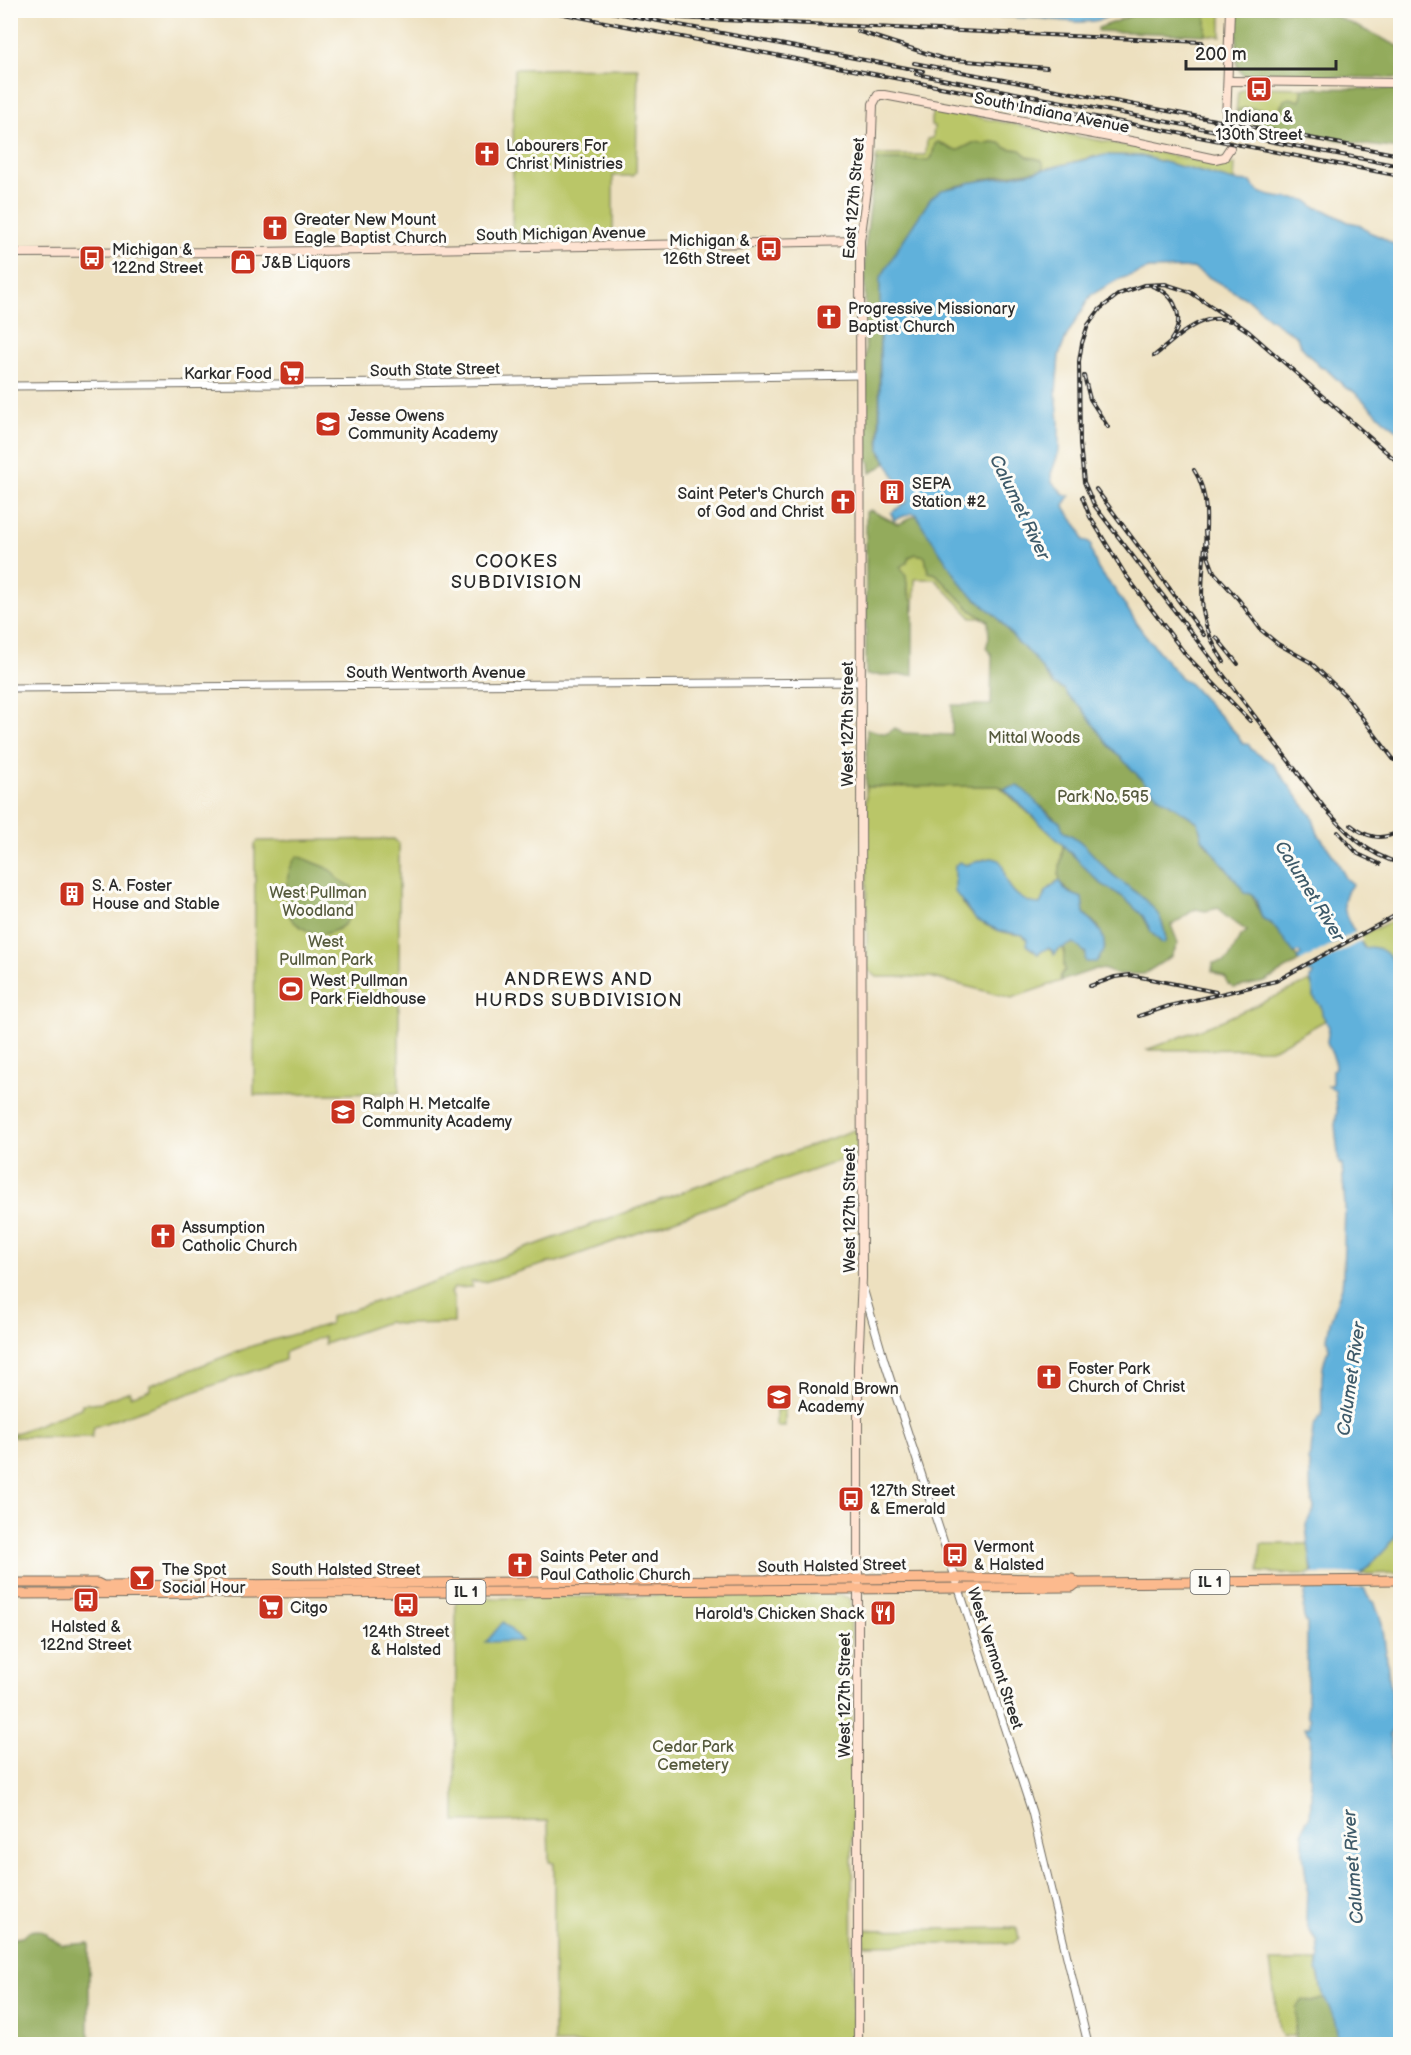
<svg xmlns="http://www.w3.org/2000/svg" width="1411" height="2055" viewBox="0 0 1411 2055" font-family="'Balsamiq Sans',sans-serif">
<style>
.green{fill:#bac668;stroke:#72784a;stroke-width:1.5}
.forest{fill:#93ab5c;stroke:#5f6b44;stroke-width:1.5}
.water{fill:#61b1db;stroke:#466e83;stroke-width:1.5}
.pier{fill:#ede0bf}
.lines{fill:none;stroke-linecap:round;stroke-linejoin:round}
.secondary-tunnel{stroke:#c6bca1;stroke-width:8;stroke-dasharray:8 4;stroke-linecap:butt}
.tertiary-casing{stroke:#6f6a5f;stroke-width:9}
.secondary-casing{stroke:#6f6a5f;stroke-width:10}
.primary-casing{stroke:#6f6a5f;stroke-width:11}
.tertiary{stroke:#fff;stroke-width:7}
.secondary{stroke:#fee3d2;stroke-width:8}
.primary{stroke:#fcba8e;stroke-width:9}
.rail-casing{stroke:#2b2b2b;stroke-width:4}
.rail{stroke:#fdfcf7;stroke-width:1.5;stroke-dasharray:4.5;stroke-linecap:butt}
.labels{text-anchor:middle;stroke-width:6;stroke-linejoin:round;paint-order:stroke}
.shield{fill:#fdfcf7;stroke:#6a6a68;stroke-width:1.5}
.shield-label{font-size:15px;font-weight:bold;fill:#2b2b2b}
.street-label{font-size:16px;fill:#2b2b2b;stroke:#fdfcf7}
.poi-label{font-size:16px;fill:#2b2b2b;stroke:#fdfcf7;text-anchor:start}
.park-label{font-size:16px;fill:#565a3d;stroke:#fdfcf7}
.water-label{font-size:18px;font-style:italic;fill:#3e5a69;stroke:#fdfcf7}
.neighbourhood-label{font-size:18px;letter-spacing:1.5px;fill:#2b2b2b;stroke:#fdfcf7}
</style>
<rect width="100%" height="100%" fill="#fdfcf7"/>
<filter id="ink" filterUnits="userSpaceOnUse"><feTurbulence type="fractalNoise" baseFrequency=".0167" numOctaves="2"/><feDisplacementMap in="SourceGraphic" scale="12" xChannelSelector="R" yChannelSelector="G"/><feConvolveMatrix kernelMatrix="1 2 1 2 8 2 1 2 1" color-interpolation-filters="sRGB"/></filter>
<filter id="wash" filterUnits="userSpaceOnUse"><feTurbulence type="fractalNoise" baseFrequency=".008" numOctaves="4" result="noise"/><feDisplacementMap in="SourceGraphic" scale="24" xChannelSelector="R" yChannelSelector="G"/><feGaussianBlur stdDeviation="1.35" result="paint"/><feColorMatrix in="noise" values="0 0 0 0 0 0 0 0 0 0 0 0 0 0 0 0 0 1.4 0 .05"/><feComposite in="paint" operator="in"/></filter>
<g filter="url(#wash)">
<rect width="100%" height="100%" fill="#ede0bf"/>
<g class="green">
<path d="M1138,11h83v25l-15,-1 -1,-22c-29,-1 -57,-3 -86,7z"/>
<polygon points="638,68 636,172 633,176 613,176 613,240 512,241 514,69"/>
<path d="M1249,87l54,1 -1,7 -3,6 -5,-2 -13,6 -2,7 -7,2c-9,-7 -23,-4 -34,-4l-2,3 2,-21z"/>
<polygon points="934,109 1139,148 1221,166 1235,164 1234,181 1141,156 1121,155 1096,156 1042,170 1044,167 1038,159 1028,157 1020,150 1006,148 1000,143 992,142 984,144 973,143 960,150 954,150 938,142 935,144 932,157 929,160 876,160 877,155 926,155 927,139 933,138 934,126 931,125 931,118"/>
<polygon points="916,554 925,556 928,572 936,574 972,611 983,618 972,618 935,579 915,579 914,611 904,573 900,567 909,557"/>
<path d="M912,780l87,6 64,59 -4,30 1,6h-3l-11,11 -6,12c-19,0 -35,-17 -36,-35l-19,-10 -19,6 -11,1v2c3,10 2,22 6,32 10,23 39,34 62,35l3,2 2,10 11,7 4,-5 5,-1 6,6 10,-8c1,9 -2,17 1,24l-5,8 1,3 -49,17 -82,-21h-53l-10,-8 -1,-182 48,-1z"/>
<polygon points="394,839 399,844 399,1093 254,1095 255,844 258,841"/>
<path d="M1400,917v59c-5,-12 -23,-26 -35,-28l-7,-11z"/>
<polygon points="1310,981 1313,989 1313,997 1321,1006 1322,1014 1326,1020 1274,1049 1146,1050 1214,1024"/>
<polygon points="857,1129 858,1154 557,1262 548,1263 484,1282 471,1282 472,1287 454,1288 451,1293 454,1298 454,1323 399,1324 387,1322 325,1344 324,1336 285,1352 285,1360 94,1427 92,1437 11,1437 11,1435 81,1408 82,1404 101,1402 130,1391 130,1396 150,1390 150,1385 252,1346 330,1324 330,1317 399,1294"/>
<rect x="776" y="1410" width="9" height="16"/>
<path d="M1400,1523v50l-39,1c14,-16 35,-29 39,-51z"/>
<polygon points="1261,1544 1309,1544 1312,1574 1287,1574 1259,1572"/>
<polygon points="673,1595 841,1595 851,1599 853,2044 554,2044 554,1863 549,1862 548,1821 455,1822 456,1599"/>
<polygon points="1015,1928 1017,1929 1019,1938 1013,1943 864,1945 864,1930"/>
<path d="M1270,1961h48c-2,10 3,27 7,37l-13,4 -4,-2 -12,22 -2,14 -11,1 -4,-7z"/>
<polygon points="10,2042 89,2042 89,2044 11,2044"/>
</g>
<g class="forest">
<polygon points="1237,11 1325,11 1400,47 1400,78 1249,76 1243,75 1237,66"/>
<polygon points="1158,12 1206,13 1206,35 1098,31 1098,28 1133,15"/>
<path d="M1303,88l97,1v60l-33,-4 -131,-24c0,-2 -1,-8 1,-10 7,-6 28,-2 36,3l6,-2 5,-12 6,-2 9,3 2,-2z"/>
<polygon points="938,142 953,150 959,150 973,143 984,144 992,142 1000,143 1006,148 1020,150 1028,157 1042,160 1044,167 1042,170 1000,176 949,188 931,198 883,274 880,279 880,300 879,442 881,454 886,462 881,467 871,473 870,463 866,456 865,248 876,160 929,160 932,157 935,144"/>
<path d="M870,510l28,14c8,-1 11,-9 20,-8l46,72 33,29 22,27 12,9 22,32 11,4 4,7 13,11 26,36 39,41 12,12 40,26 4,16 4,6 35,43 11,7 10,24 10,6 17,20 10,17 -34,21 -31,6 -6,-4 -2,-6 -14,-7 1,-8 11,-1 5,-4 11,-21 7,-6 -23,-16 -5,-7 -14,3 -9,-2c-9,4 -15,12 -25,16l7,18 -6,13 -28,18h-28l-13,-5h-7l-35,12v-6l4,-5c-3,-7 0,-15 -1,-24l9,-3 11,8 2,5 12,3 7,-11 -6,-21 -15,-14 -2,-15c-34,-14 -20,-24 -19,-53l37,38 23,14 20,19 9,17 11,11 3,-4c-1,-9 -3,-18 -9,-26 -11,-16 -30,-27 -45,-40 -14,-12 -31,-36 -48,-42 -9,-20 -35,-34 -54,-45l-6,2 -5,-3 -133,1 1,-58 15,4h6l7,-5 8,5 49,2v-30h39l1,-50 -6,-7 3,-10 -1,-17 -16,-10 -36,-37 -8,-2 -3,-16 -9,-2 -7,3 -2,5 -7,5 6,9 2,16 5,11v72h-47v-163z"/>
<path d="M298,856l27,11 9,6 4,6 14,8 4,17c-6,6 -5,12 -10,18 -6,9 -22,13 -32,13 -7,-5 -16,-9 -21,-14 -11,-13 -8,-55 5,-65z"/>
<polygon points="38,1930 47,1934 47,1936 62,1945 89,1943 89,2042 11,2042 11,1939 22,1937 29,1931"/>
<polygon points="1325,1998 1337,2024 1337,2044 1294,2044 1297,2007 1303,2000 1312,2002"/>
</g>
<g class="water">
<path d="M887,11h233c-7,3 -14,7 -21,9 -21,5 -44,-1 -65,-2 -47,-2 -95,-3 -143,-6z"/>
<path d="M1105,155l36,1 93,25 17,1c9,19 38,15 55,18l9,7 10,3 23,12 10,2 11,8 12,5 19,11v184l-16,-12 -31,-29 -7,-3 -20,-19 -6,-2 -20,-22 -3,-8 -28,-19 -17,-16 -59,-34 -44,1 -32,11 -26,15 -25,42 -7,19 -3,36 3,29v30l-8,23 1,8 13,13 5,1 -6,9 1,4 15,21 3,10 6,2 2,3v5l7,19 17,21 27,41 38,46 10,7 44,47 9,13h5l4,6 21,14 39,52 6,18 19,27 9,17 7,6c-21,21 0,44 11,64 20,-4 29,10 36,28v547c-4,22 -25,35 -39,51v14h3l4,9 7,6 7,20 9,68 1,41 -2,1 5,90 3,1 2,38v182h-63c2,-20 -6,-32 -14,-50 -3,-8 -2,-16 -6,-23l2,-12 -2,-18 -8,-11 -3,-10 1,-35 -4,-32v-21l3,-11 4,-5 1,-16v-20l-2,-6 2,-40h-3l-3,-7h5v-9l-2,-1 -1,-4v-89c-9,-13 1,-34 1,-50l5,-2c-2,-4 -7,-44 -7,-47 2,-7 7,-11 8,-18 -7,-13 -1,-32 -6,-47l3,-7 2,-26 6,-10h3c0,-19 -3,-52 7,-68l-2,-10 3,-17 12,-35 1,-11 2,-70 -3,-42h-3l-4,-39 2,-13 -2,-22 -7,-4 4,-2v-14l3,-2 -1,-9 -7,-17 2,-15 -7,-13 -1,-8 -8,-9v-8l-3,-11 2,-1 1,-4 -6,-1 -5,-9 -4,-3 -1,-2 4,-3 -2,-3 -5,1 -22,-29 -10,-6 -6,-19 -4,-5 -8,-1 -3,-6 -34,-43 -5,-6 -4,-16 -40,-26 -12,-12 -39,-41 -26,-36 -13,-11 -4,-7 -10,-4 -23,-31 -12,-10 -22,-27 -33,-29 -42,-63 -6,-11 -4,-1 -18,7 -3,-7 17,-12 -28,-51v-171l20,-34 31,-47 11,-8 24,-5 2,-2 60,-10z"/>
<path d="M1018,786l5,3 27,27 10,6 4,10c20,7 33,30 49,43 15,12 35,24 46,41 4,8 7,18 6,27l-2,1 -11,-11 -9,-17 -20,-19 -23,-14 -37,-38 -59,-56z"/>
<path d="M990,858c15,0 12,11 16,21 5,14 19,25 34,25l6,-12 12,-11h2c3,11 12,13 22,17l2,15c12,14 22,18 20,38l-8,11h-10l-1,-3 1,-6 -13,-10 -15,7 -4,5 -1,-4 -5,-3 -11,6 -2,-3 -9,-6 1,-5 -4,-5 -23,-4 -24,-11 -21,-28v-26l4,-4 7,3z"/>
<polygon points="503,1622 522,1641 486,1642"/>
</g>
<g class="pier">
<polygon points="1357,931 1363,940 1304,972 1300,965 1297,963"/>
<rect x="1308" y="1574" width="53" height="14"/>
</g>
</g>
<g filter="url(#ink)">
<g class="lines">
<polyline class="secondary-tunnel" points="1230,148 1231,122"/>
<g class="tertiary-casing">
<g id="tertiary">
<polyline points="10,386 404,383 860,375"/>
<polyline points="10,688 861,682"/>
<polyline points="863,1288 884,1360 1032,1812 1088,2044"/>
</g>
</g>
<g class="secondary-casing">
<g id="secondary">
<polyline points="1229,81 1400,83"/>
<polyline points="1226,121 1230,10"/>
<polyline points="1224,157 1230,148"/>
<polyline points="10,253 259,252 860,241"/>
<polyline points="858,2044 858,1366 862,1278 860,241 871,161 873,104 878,95 884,95 1136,142 1215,159 1224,157"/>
</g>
</g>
<g class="primary-casing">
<g id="primary">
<polyline points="10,1583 97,1583 103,1586 956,1578 1072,1579 1077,1583 1083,1583 1400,1580"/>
<polyline points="10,1594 503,1592 1072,1587 1077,1583"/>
</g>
</g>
<use href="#tertiary" class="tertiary"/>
<use href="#secondary" class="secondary"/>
<use href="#primary" class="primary"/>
<g class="rail-casing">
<g id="rail">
<polyline points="543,10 1400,176"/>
<polyline points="600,10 923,71"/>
<polyline points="734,10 764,16"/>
<polyline points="679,18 1202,42"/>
<polyline points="857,31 944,59 1047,68"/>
<polyline points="914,63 1400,155"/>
<polyline points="916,74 1400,166"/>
<path d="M1152,286c24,8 34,33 19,54"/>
<path d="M1154,356c21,-16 47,-46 76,-35"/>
<polyline points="1084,376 1090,399 1108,427"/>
<path d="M1400,464l-152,-133 -58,-39 -25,-8 -21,1 -25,9 -19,15 -12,16 -6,18 -3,18 1,83 4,38 10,23 229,301c21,24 45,50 77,57"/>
<path d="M1194,470c25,37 3,97 9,141 3,19 10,35 21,51"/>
<polyline points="1096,489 1204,635"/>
<polyline points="1082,497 1090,517 1125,574 1186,655 1250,721"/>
<polyline points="1205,531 1208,556 1214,572 1239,600 1261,630 1278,644 1310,662 1346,696 1394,760"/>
<polyline points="1216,637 1238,664"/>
<path d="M1351,825c16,13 31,16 49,6"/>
<polyline points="1338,832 1358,854 1380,864"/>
<polyline points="1090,986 1115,977 1130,975 1216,992"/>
<polyline points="1139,1016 1169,1006 1276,981 1400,913"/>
</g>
</g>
<use href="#rail" class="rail"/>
</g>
</g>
<defs>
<g id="bus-square" transform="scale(1.35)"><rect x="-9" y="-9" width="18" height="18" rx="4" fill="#c8321e" stroke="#fdfcf7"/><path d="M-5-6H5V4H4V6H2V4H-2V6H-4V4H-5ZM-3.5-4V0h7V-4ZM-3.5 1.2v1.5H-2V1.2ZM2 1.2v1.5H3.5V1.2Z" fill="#fff"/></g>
<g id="church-square" transform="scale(1.35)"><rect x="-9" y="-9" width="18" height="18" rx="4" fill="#c8321e" stroke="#fdfcf7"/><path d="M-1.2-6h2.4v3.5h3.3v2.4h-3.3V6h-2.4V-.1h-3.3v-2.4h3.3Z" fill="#fff"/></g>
<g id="shop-square" transform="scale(1.35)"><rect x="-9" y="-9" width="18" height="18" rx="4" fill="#c8321e" stroke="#fdfcf7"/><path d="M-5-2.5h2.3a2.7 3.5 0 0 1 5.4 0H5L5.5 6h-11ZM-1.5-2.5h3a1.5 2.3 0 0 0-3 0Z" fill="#fff"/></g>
<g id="supermarket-square" transform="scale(1.35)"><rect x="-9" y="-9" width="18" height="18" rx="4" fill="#c8321e" stroke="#fdfcf7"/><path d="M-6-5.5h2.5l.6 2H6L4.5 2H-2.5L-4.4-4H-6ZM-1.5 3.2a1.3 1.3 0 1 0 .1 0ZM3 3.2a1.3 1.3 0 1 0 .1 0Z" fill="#fff"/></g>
<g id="school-square" transform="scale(1.35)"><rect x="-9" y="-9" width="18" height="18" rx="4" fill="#c8321e" stroke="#fdfcf7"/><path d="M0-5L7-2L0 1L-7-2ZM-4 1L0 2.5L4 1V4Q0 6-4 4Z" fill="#fff"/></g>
<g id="building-square" transform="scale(1.35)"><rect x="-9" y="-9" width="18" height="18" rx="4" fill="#c8321e" stroke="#fdfcf7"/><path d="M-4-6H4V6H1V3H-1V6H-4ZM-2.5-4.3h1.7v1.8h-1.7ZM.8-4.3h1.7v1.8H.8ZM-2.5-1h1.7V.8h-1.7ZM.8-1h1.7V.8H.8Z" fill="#fff"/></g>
<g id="stadium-square" transform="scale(1.35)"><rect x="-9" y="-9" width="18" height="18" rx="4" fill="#c8321e" stroke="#fdfcf7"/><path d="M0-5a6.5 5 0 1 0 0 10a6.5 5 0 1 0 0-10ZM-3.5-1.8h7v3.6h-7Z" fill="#fff"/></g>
<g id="bar-square" transform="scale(1.35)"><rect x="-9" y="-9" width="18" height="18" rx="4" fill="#c8321e" stroke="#fdfcf7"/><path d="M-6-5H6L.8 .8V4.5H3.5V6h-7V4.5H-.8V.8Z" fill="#fff"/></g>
<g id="restaurant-square" transform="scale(1.35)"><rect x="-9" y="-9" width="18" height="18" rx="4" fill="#c8321e" stroke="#fdfcf7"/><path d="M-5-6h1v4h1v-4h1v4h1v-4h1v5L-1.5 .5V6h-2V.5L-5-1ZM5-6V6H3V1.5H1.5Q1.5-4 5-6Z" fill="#fff"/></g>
</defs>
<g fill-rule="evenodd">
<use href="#bus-square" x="1259" y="89"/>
<use href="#church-square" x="487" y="154"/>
<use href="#church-square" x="275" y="228"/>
<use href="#bus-square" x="769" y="249"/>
<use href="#bus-square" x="92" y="258"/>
<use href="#shop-square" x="243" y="262"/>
<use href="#church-square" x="829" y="317"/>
<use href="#supermarket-square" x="292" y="373"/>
<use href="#school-square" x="328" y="424"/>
<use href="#building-square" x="892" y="492"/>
<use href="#church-square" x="843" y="502"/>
<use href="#building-square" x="72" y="894"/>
<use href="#stadium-square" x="291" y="989"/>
<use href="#school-square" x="343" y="1112"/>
<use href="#church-square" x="163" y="1236"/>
<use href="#church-square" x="1049" y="1377"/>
<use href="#school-square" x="779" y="1397"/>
<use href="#bus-square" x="851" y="1499"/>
<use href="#bus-square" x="955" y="1555"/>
<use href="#church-square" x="520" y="1565"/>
<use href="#bar-square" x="142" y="1578"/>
<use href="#bus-square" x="86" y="1600"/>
<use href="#bus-square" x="406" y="1605"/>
<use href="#supermarket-square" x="271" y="1607"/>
<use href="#restaurant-square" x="883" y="1613"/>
</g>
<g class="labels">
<g class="shield">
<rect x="1190.5" y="1570" width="39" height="24" rx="4.5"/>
<rect x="446.5" y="1580" width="39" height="24" rx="4.5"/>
</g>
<g class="shield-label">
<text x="1210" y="1587">IL 1</text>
<text x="466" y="1597">IL 1</text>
</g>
<g class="street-label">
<text transform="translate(1052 112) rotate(11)" y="6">South Indiana Avenue</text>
<text transform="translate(853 198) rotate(-85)" y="6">East 127th Street</text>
<text transform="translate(561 233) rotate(-1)" y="6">South Michigan Avenue</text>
<text transform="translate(435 369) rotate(-1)" y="6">South State Street</text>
<text x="436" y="678">South Wentworth Avenue</text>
<text transform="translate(847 724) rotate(-90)" y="6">West 127th Street</text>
<text transform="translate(849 1210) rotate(-90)" y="6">West 127th Street</text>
<text transform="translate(832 1565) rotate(-1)" y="6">South Halsted Street</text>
<text x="346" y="1575">South Halsted Street</text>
<text transform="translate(996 1658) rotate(72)" y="6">West Vermont Street</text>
<text transform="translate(844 1695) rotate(-90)" y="6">West 127th Street</text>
</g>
<g class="poi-label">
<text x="1259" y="122" text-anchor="middle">Indiana &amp;<tspan x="1259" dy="18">130th Street</tspan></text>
<text x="506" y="151">Labourers For<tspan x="506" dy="18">Christ Ministries</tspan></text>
<text x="294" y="225">Greater New Mount<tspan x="294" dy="18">Eagle Baptist Church</tspan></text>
<text x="750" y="246" text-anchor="end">Michigan &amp;<tspan x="750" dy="18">126th Street</tspan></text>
<text x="112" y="255">Michigan &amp;<tspan x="112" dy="18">122nd Street</tspan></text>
<text x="262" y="268">J&amp;B Liquors</text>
<text x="848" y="314">Progressive Missionary<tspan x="848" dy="18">Baptist Church</tspan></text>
<text x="272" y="379" text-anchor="end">Karkar Food</text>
<text x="348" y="421">Jesse Owens<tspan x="348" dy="18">Community Academy</tspan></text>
<text x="912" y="489">SEPA<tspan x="912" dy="18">Station #2</tspan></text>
<text x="824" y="499" text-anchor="end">Saint Peter's Church<tspan x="824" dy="18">of God and Christ</tspan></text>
<text x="92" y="891">S. A. Foster<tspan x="92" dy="18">House and Stable</tspan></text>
<text x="310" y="986">West Pullman<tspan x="310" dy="18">Park Fieldhouse</tspan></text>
<text x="362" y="1109">Ralph H. Metcalfe<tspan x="362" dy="18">Community Academy</tspan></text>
<text x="182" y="1233">Assumption<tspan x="182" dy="18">Catholic Church</tspan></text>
<text x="1068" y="1374">Foster Park<tspan x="1068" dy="18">Church of Christ</tspan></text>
<text x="798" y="1394">Ronald Brown<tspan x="798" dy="18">Academy</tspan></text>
<text x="870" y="1496">127th Street<tspan x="870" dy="18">&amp; Emerald</tspan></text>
<text x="974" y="1552">Vermont<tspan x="974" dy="18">&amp; Halsted</tspan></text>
<text x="540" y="1562">Saints Peter and<tspan x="540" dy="18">Paul Catholic Church</tspan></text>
<text x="162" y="1575">The Spot<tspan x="162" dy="18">Social Hour</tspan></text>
<text x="290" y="1613">Citgo</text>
<text x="864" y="1619" text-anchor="end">Harold's Chicken Shack</text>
<text x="86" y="1632" text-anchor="middle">Halsted &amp;<tspan x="86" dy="18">122nd Street</tspan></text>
<text x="406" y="1637" text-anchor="middle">124th Street<tspan x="406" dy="18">&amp; Halsted</tspan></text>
</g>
<g class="park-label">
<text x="1034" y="743">Mittal Woods</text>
<text x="1103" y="802">Park No. 595</text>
<text x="318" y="898">West Pullman<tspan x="318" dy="18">Woodland</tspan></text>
<text x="326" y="947">West<tspan x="326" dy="18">Pullman Park</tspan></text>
<text x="693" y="1752">Cedar Park<tspan x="693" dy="18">Cemetery</tspan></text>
</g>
<g class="water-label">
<text transform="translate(1020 507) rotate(64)" y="6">Calumet River</text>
<text transform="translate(1310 891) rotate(58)" y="6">Calumet River</text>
<text transform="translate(1351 1379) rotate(-82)" y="6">Calumet River</text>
<text transform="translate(1353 1867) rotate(-94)" y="6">Calumet River</text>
</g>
<g class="neighbourhood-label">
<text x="517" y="567">COOKES<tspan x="517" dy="21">SUBDIVISION</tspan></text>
<text x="579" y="985">ANDREWS AND<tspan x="579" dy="21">HURDS SUBDIVISION</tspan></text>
</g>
</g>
<rect width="1411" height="2055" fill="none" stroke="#fdfcf7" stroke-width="36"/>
<path d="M1186 60v9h150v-9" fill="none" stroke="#2b2b2b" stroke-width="3"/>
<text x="1195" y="60" font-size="18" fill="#2b2b2b" stroke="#fdfcf7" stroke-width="4.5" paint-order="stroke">200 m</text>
</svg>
